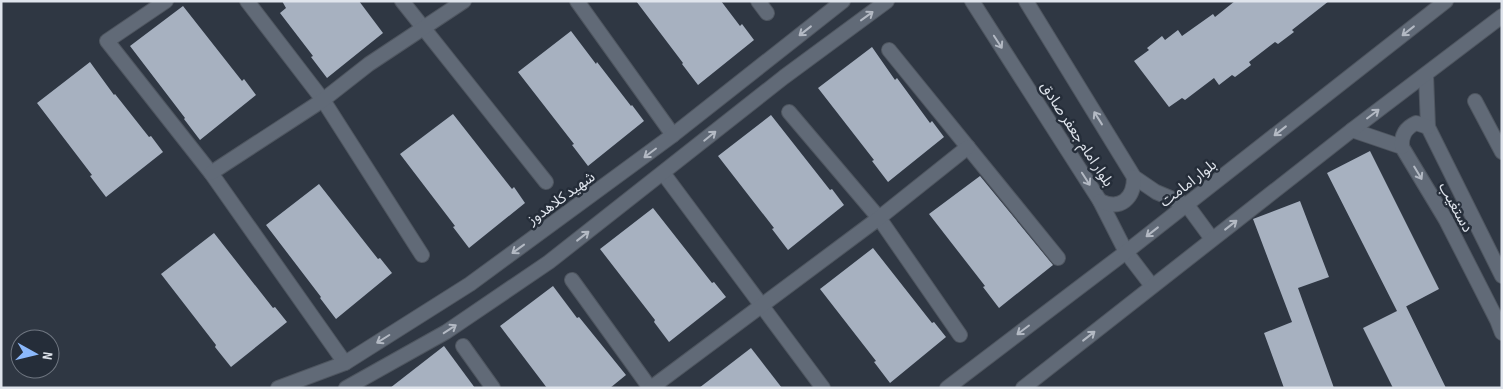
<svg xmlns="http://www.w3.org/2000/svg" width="1503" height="389" viewBox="0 0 1503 389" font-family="'Sofia Sans Condensed','Noto Sans Arabic',sans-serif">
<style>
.building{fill:#a7b1c0}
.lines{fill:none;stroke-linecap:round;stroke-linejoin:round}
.minor-casing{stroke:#4f5660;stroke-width:16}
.tertiary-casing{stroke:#4f5660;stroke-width:16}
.minor{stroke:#616a77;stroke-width:14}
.tertiary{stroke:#616a77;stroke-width:14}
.oneway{stroke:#b3b9c3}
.labels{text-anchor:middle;stroke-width:5;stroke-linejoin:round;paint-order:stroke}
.street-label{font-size:15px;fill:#dfe4ec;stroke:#252d39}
</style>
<rect width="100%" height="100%" fill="#2f3743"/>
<g class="building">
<polygon points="282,1 359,1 383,33 327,78 311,57 313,56 280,13 286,8"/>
<polygon points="636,1 721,1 740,26 742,24 754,40 698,85 682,64 683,63"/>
<polygon points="1235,1 1329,1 1292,30 1294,32 1278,44 1275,42 1249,62 1251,65 1235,77 1232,75 1219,85 1214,78 1185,100 1182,98 1169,107 1134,61 1149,50 1147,48 1162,36 1165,40 1178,30 1182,36 1213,14 1215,17"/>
<polygon points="183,6 242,81 244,79 256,95 200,140 184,119 185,118 130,46"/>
<polygon points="571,31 596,64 597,62 631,106 632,105 644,121 588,166 572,145 574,144 518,72"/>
<polygon points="872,47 895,80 897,78 930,123 932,121 944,137 888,182 872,161 874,160 818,88"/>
<polygon points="90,62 114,95 115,94 149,137 151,136 163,152 106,197 90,176 92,175 37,103"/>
<polygon points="453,114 512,189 514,187 525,203 469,248 453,227 455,226 400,154"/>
<polygon points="771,115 830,190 832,189 844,205 788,250 772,229 774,228 718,156"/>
<polygon points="1370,151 1439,289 1405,307 1406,306 1446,388 1393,388 1363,328 1397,311 1327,173"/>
<polygon points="980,176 1053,265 999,308 983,287 985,286 929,214"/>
<polygon points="319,184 378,259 380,258 392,273 336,319 320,298 321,297 266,225"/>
<polygon points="1300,201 1329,277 1298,288 1334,388 1284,388 1264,333 1292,322 1253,219"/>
<polygon points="653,208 712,283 714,282 726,297 669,342 654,322 655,320 600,249"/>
<polygon points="214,233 273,308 275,307 287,322 231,367 215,347 216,345 161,274"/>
<polygon points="873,248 932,323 934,322 946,337 890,383 874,362 876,361 820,289"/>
<polygon points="553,286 577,318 579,317 626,375 610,388 547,388 500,326"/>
<polygon points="444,346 475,388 390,388"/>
<polygon points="751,348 782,388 699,388"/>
</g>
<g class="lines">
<g class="minor-casing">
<g id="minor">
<polyline points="166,1 107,41 211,173 345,363"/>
<polyline points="247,1 323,100 422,255"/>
<polyline points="402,1 546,182"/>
<polyline points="577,1 673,135"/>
<polyline points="758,1 767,13"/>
<polyline points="889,50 1058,258"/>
<polyline points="1475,101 1502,152"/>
<polyline points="789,112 879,218 960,335"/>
<polyline points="211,173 323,100 369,64 464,1"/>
<polyline points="663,173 823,388"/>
<polyline points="572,280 650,388"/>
<polyline points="463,346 493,388"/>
<polyline points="278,388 345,363 470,284 673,135 843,1"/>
<polyline points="346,388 446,332 549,262 784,77 887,1"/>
<polyline points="651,388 879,218 968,147"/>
</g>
</g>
<g class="tertiary-casing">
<g id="tertiary">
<polyline points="972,1 1100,201 1126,252 1152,286"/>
<polyline points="1026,1 1134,177 1156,192 1187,205 1212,239"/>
<polyline points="1426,75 1428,127 1502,276"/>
<polyline points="1352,130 1402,147 1446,220 1497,320 1502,333"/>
<path d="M1402,147c-1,-11 3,-19 14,-24l12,4"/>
<path d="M1100,201c21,10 34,-3 34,-24"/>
<polyline points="947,388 1126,252 1446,1"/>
<polyline points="1023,388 1352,130 1502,16"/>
</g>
</g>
<use href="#minor" class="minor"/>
<use href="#tertiary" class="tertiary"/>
</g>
<defs><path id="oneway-shaft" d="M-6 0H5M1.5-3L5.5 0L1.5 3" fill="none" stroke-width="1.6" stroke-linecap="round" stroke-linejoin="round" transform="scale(1.25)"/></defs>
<g class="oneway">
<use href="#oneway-shaft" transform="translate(867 16) rotate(-36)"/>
<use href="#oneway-shaft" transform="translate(805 31) rotate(142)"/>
<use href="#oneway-shaft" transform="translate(1408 31) rotate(142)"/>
<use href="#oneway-shaft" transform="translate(998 42) rotate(57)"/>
<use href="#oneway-shaft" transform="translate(1373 114) rotate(-37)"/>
<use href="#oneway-shaft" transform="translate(1098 118) rotate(-122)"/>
<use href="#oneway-shaft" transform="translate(1280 131) rotate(142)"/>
<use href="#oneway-shaft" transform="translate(710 136) rotate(-39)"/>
<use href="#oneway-shaft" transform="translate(650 153) rotate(143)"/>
<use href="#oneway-shaft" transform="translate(1418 173) rotate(59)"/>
<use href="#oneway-shaft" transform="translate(1086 179) rotate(57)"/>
<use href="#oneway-shaft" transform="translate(1231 225) rotate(-38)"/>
<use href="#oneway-shaft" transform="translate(1152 232) rotate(142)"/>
<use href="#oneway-shaft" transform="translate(583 236) rotate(-38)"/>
<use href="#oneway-shaft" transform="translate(518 249) rotate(144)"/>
<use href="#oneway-shaft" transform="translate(450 329) rotate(-33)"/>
<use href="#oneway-shaft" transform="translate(1023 330) rotate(143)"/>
<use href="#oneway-shaft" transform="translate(1089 336) rotate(-38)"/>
<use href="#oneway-shaft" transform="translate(383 339) rotate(148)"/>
</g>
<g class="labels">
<g class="street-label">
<text transform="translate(1077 134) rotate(57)" y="5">بلوار امام جعفر صادق</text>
<text transform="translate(1188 183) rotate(-38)" y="5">بلوار امامت</text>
<text transform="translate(561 198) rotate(-36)" y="5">شهید کلاهدوز</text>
<text transform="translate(1456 207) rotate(61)" y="5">دستغیب</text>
</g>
</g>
<rect width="1503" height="389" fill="none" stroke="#dfe4ec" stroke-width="5"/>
<g transform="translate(35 354) rotate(98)"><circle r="24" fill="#252d39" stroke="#6f7681"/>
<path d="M0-4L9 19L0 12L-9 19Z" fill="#8cb9fc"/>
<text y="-8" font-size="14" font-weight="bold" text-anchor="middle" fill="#dfe4ec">N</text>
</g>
</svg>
